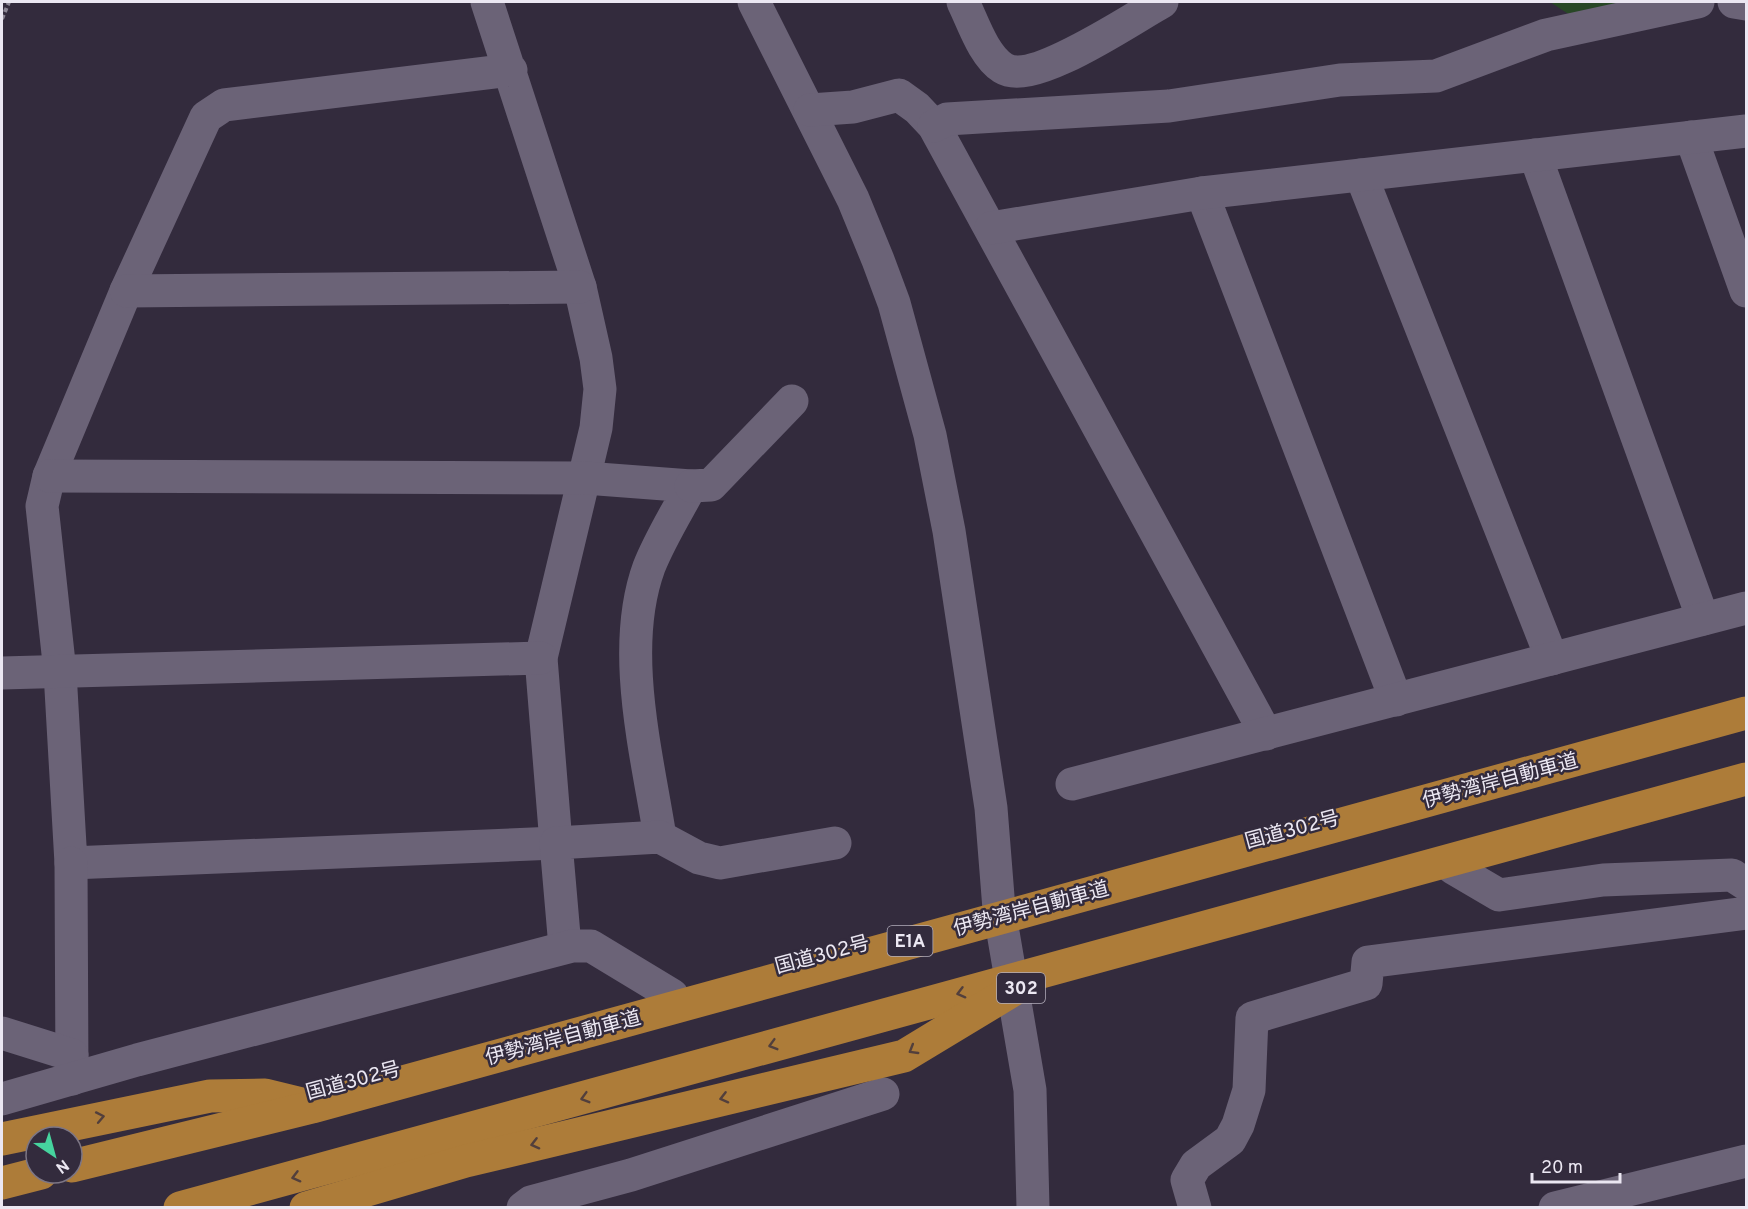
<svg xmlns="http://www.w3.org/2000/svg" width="1748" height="1209" viewBox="0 0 1748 1209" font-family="Overpass,'Noto Sans JP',sans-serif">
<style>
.green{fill:#284726}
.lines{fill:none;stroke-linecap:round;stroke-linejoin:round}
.path{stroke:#8b8594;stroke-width:4;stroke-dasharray:4.5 3;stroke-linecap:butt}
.minor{stroke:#6b6377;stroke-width:33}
.highway{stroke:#ad7c39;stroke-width:33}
.oneway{stroke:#523f3c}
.labels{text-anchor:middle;stroke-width:5;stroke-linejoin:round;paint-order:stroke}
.shield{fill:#332b3d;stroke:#b4afbc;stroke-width:1.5}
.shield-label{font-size:18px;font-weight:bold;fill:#ebe7f2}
.street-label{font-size:20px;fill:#ebe7f2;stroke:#332b3d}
</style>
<rect width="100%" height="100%" fill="#332b3d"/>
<polygon class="green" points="1550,2 1630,2 1573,17"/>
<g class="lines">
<polyline class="path" points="2,19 9,2"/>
<g class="minor">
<polyline points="487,2 580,287 596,358 600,389 596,428 541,658 556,843 71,863 60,672 42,506 49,476 126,291 206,117 224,105 511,70"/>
<polyline points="754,2 853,199 878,260 894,303 930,435 949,531 991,808 999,909 1030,1090 1033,1208"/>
<path d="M963,2c10,20 20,53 40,66 30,19 128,-49 159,-66"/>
<polyline points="1734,2 1746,4"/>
<polyline points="810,110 853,107 899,95 917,108 934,126 1266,734"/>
<polyline points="934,126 947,119 1169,106 1340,80 1436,76 1546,35 1698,2"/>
<polyline points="1691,137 1746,291"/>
<polyline points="1535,155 1703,619"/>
<polyline points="1361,175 1552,659"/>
<polyline points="1202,193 1396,700"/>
<polyline points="991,228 1202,193 1746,131"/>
<polyline points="126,291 580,287"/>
<path d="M49,476l536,2 106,8c-14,26 -31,53 -42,81 -30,82 -2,187 11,270"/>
<polyline points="691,486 711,485 792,401"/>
<polyline points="2,673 541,658"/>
<polyline points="1072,784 1746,608"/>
<polyline points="71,863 72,1079"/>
<polyline points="1453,868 1499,895 1603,880 1732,875 1746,884"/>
<polyline points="565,947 556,843 660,837 699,858 720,863 835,843"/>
<polyline points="2,1033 72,1055"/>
<polyline points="2,1099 137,1060 572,946 591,946 672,995"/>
<polyline points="523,1208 531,1202 631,1175 883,1094"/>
<polyline points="1195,1208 1187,1180 1196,1165 1230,1140 1238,1125 1249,1090 1252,1018 1366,984 1368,962 1746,913"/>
<polyline points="1555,1208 1746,1161"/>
</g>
<g class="highway">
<polyline points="2,1139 210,1096 265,1095 306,1105"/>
<polyline points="72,1166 312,1107 1746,713"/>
<polyline points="2,1183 41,1173"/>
<polyline points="180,1208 1746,779"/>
<polyline points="306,1208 466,1161 904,1056 1013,990"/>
</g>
</g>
<defs><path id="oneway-chevron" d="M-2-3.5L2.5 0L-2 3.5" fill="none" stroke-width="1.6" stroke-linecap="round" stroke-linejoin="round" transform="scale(1.5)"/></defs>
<g class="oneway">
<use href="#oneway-chevron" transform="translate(961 993) rotate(165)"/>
<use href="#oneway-chevron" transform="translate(773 1045) rotate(164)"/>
<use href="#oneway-chevron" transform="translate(913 1050) rotate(149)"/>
<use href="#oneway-chevron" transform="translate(585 1098) rotate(164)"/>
<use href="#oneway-chevron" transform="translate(724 1098) rotate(166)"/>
<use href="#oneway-chevron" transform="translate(100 1117) rotate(-11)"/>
<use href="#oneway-chevron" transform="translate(535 1144) rotate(166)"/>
<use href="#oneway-chevron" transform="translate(296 1177) rotate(165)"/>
</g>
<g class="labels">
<g class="shield">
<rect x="887.5" y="926" width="45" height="30" rx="4.5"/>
<rect x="997" y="973" width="48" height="30" rx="4.5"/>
</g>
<g class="shield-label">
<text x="910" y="947">E1A</text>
<text x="1021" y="994">302</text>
</g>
<g class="street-label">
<text transform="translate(1500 780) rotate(-15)" y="7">伊勢湾岸自動車道</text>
<text transform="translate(1292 829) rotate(-15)" y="7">国道302号</text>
<text transform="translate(1031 908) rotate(-15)" y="7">伊勢湾岸自動車道</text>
<text transform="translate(822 954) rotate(-15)" y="7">国道302号</text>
<text transform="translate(563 1037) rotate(-15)" y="7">伊勢湾岸自動車道</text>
<text transform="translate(353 1080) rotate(-15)" y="7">国道302号</text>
</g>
</g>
<rect width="1748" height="1209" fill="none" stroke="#ebe7f2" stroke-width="6"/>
<g transform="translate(54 1155) rotate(144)"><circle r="28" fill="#332b3d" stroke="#7d7685" stroke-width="1.5"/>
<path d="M0-4.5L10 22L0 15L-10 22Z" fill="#46d49e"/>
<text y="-9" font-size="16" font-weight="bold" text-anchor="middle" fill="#ebe7f2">N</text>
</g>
<path d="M1532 1173v9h88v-9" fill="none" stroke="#ebe7f2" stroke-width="3"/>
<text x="1541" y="1173" font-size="18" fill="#ebe7f2" stroke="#332b3d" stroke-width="4.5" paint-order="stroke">20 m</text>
</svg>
